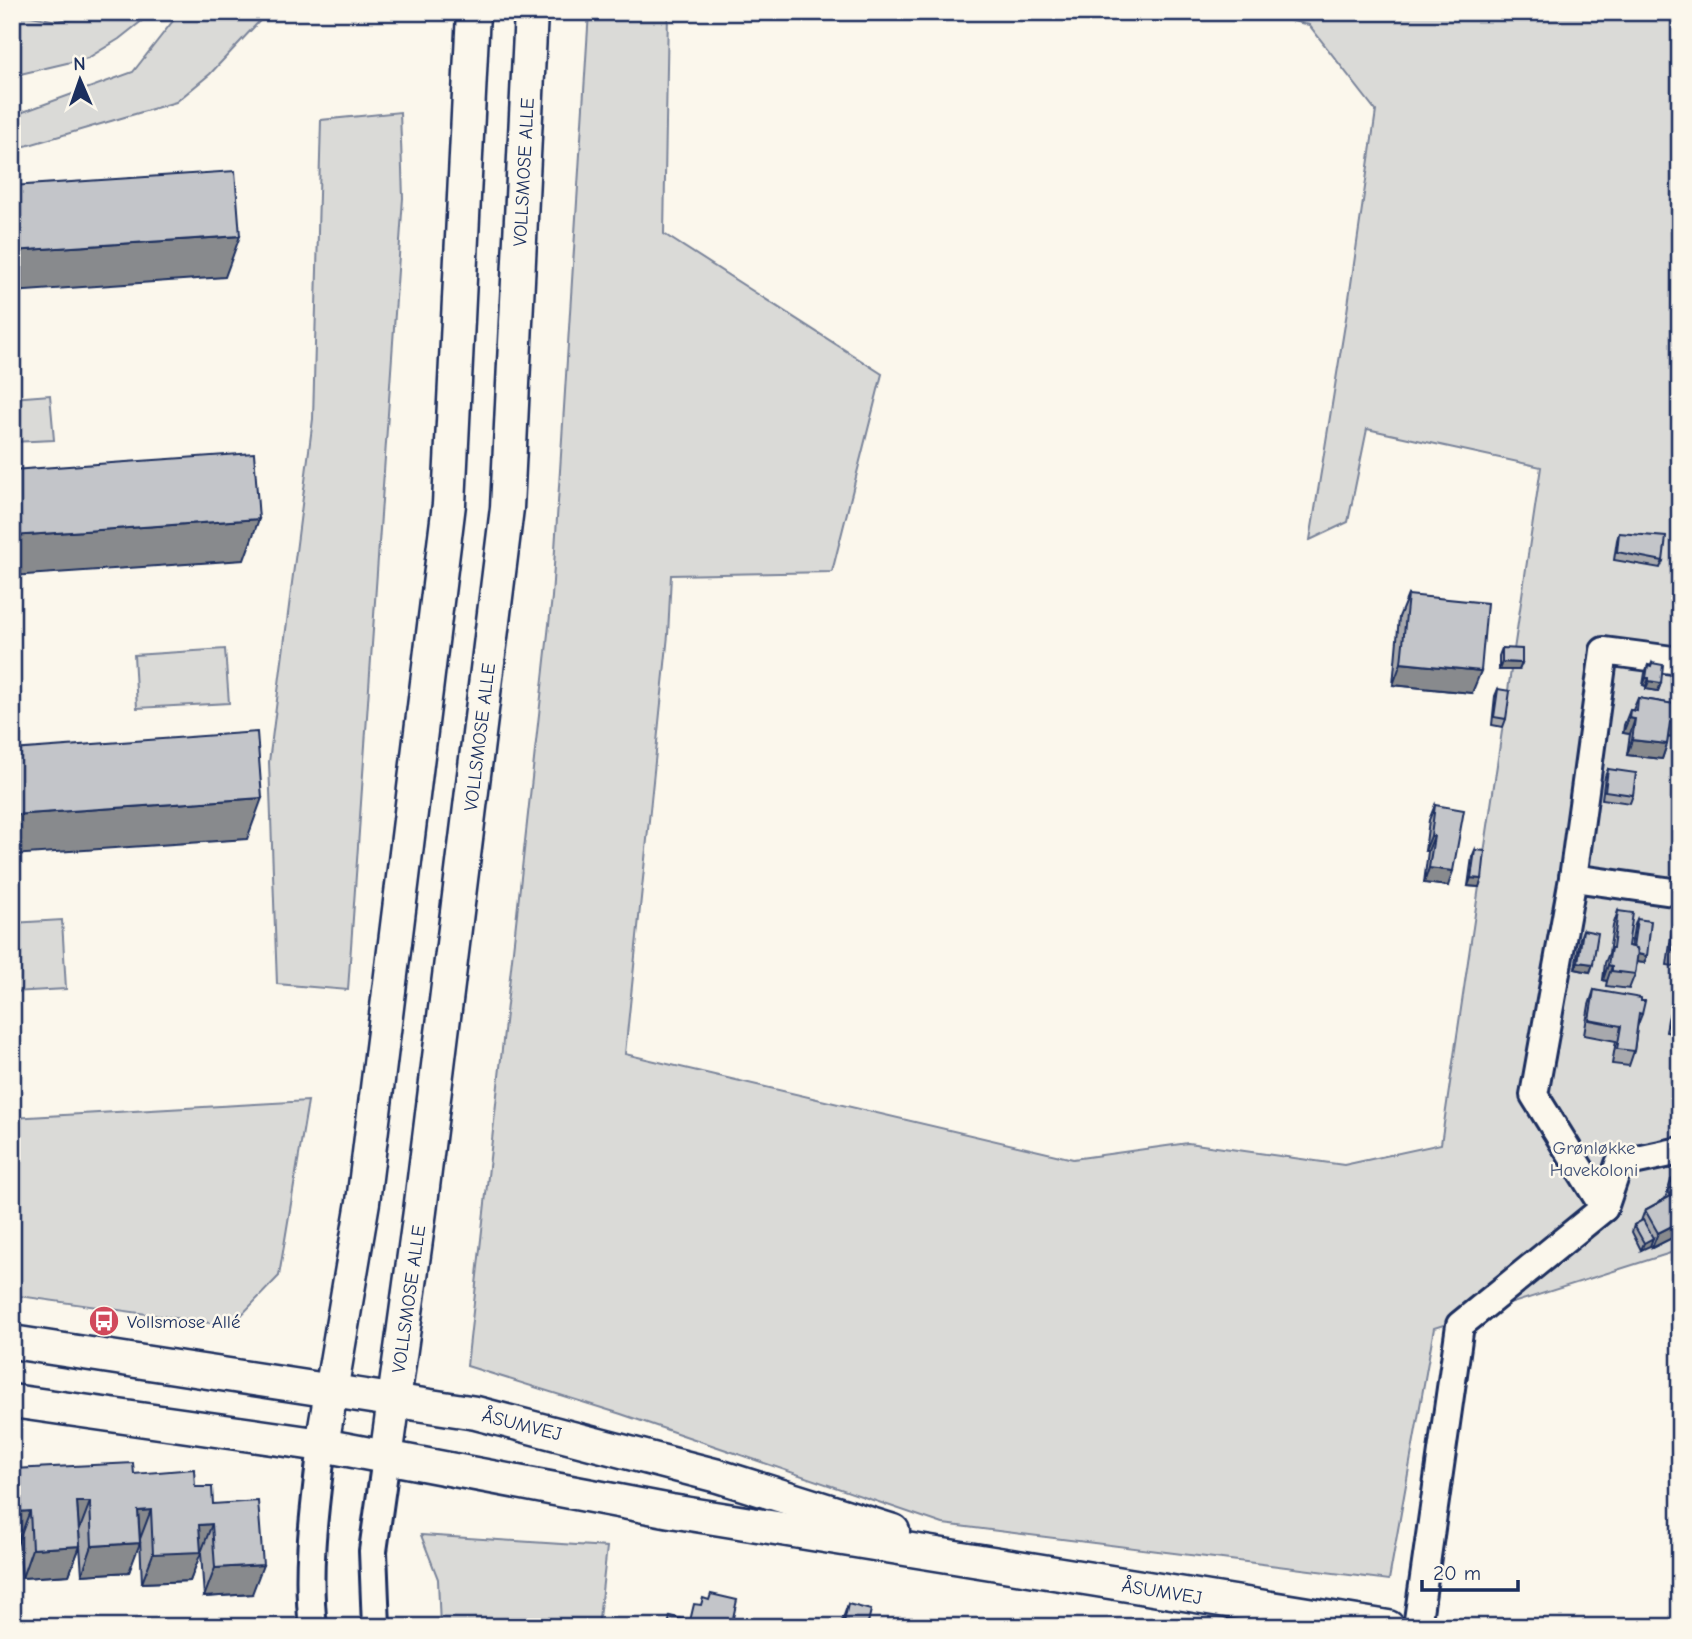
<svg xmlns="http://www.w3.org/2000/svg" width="1692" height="1639" viewBox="0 0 1692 1639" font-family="'Comic Neue',sans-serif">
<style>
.green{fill:#dadad7;stroke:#7a849a;stroke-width:2}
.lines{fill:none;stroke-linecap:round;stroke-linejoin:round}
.minor-casing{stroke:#1b2f5e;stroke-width:32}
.tertiary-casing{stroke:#1b2f5e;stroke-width:37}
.minor{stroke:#fbf7ec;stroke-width:26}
.tertiary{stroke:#fbf7ec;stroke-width:32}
.wall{fill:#a8a9ad;stroke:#1b2f5e;stroke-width:2}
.shaded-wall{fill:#888a8d;stroke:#1b2f5e;stroke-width:2}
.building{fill:#c3c5c9;stroke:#1b2f5e;stroke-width:2}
.labels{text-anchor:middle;stroke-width:5;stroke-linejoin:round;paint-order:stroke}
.street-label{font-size:19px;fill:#1b2f5e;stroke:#fbf7ec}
.park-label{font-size:19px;fill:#415176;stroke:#fbf7ec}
.poi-label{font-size:19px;fill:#1b2f5e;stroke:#fbf7ec;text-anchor:start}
</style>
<rect width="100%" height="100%" fill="#fbf7ec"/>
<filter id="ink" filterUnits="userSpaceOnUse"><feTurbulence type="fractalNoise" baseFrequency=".0143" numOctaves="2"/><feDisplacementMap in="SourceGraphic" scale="14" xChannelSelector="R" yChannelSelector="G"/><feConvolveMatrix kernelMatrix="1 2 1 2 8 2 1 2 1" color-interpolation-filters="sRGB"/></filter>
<g filter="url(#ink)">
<g class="green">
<polygon points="12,12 56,21 87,17 97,12 153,12 119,39 88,58 12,76"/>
<polygon points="180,12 268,12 210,74 176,102 12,150 12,116 133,72"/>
<polygon points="589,12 668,12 664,234 882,374 832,572 671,575 668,635 625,1054 1073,1159 1188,1143 1344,1165 1441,1144 1541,467 1367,429 1348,522 1310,540 1347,312 1376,111 1309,25 1256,12 1680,12 1680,1250 1434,1328 1389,1580 943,1524 621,1414 467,1366 552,597"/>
<polygon points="400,112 403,198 348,990 277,984 269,762 313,419 321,120"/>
<polygon points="50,395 54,440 12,442 12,398"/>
<polygon points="225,649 229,703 137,708 134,655"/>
<polygon points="62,920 66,989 12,992 12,923"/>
<polygon points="308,1101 279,1276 231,1326 12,1295 12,1118"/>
<polygon points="421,1535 607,1547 598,1627 440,1627 438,1579"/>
</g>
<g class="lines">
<g class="minor-casing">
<g id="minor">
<polyline points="1573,878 1680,893"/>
<polyline points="1604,1208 1534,1095 1573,878 1604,651 1680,661"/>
<path d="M313,1627c-7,-62 2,-121 9,-182"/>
<polyline points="376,1627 373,1551 386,1458"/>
<polyline points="1417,1627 1460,1325 1604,1208 1619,1164 1680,1151"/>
</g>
</g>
<g class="tertiary-casing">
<g id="tertiary">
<polyline points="12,1342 476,1413 718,1476 893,1531"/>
<polyline points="12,1401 322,1445 671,1511 1388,1627"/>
<polyline points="322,1445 363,1202 449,504 473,12"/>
<polyline points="386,1458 420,1211 507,508 531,12"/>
</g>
</g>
<use href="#minor" class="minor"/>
<use href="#tertiary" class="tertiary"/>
</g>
<g class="wall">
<polygon points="1619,533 1663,561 1660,568 1614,560 1617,540"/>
<polygon points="1680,549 1680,565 1677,564"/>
<polygon points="1408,595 1472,693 1393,685 1399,617"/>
<polygon points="1502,648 1522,663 1519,670 1499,670 1499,656"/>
<polygon points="1652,663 1661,683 1658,691 1646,689 1646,686 1643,685 1645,673 1648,665 1651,666"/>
<polygon points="1498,689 1506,719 1503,727 1492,725 1495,696"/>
<polygon points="1638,698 1680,705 1680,727 1676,738 1668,737 1667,744 1662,759 1627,755 1630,734 1623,733 1624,725 1630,710 1633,710"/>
<polygon points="1608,769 1633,795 1630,803 1602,799 1605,776"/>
<polygon points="1435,805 1448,886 1424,883 1428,851 1425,851 1429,820"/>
<polygon points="1475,850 1479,887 1468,886 1472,857"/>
<polygon points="1679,901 1680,901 1680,967 1667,965 1674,916"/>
<polygon points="1618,911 1628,946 1631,947 1634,927 1637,919 1647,956 1644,963 1637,962 1635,974 1629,989 1606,986 1607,981 1603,980 1605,963 1609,953 1613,926"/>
<polygon points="1583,930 1593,964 1590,972 1575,969 1580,938"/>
<polygon points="1680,985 1680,1006 1677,1006"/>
<polygon points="1594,990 1642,1014 1637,1027 1634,1051 1629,1066 1612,1064 1616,1041 1584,1035 1589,1005"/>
<polygon points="1670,1012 1680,1013 1680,1035 1666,1032 1668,1019"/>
<polygon points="1680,1175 1680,1234 1652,1248 1650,1244 1641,1250 1632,1232 1634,1225 1641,1221 1645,1210 1665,1199 1668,1190 1670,1189 1669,1187 1671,1180"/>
<polygon points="12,1471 134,1474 195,1487 213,1504 252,1594 204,1597 201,1553 200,1553 190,1581 142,1583 140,1539 129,1572 82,1575 79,1531 80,1546 69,1575 22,1578 19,1540 18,1540 12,1556"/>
<polygon points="848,1604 867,1627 840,1627"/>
</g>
<g class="shaded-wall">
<polygon points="240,236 225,277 12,292 12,251"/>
<polygon points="259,519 244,560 12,576 12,536"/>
<polygon points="1502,662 1522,663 1519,670 1499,670"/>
<polygon points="1401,663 1481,671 1472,693 1393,685"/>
<polygon points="1646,678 1649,678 1646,686 1643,685"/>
<polygon points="1649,681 1661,683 1658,691 1646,689"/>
<polygon points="1629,718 1635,719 1630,734 1623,733"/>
<polygon points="1670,722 1680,723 1680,727 1676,738 1665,737"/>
<polygon points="1632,740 1667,744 1662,759 1627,755"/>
<polygon points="262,798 247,839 12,855 12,815"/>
<polygon points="1431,836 1434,836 1428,851 1425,851"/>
<polygon points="1429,868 1453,871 1448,886 1424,883"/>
<polygon points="1471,878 1482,879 1479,887 1468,886"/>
<polygon points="1632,953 1647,956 1644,963 1630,961"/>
<polygon points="1578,962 1593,964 1590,972 1575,969"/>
<polygon points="1608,965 1612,966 1607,981 1603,980"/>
<polygon points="1680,1222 1680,1234 1652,1248 1658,1233"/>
<polygon points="1653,1238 1650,1246 1641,1250 1644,1243"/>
<polygon points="77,1502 90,1502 79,1531"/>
<polygon points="151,1510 140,1539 138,1511"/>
<polygon points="30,1511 19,1540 18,1540 12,1556 12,1525 17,1512"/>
<polygon points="212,1524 190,1581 142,1583 153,1554 199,1525"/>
<polygon points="140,1543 129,1572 82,1575 92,1546"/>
<polygon points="80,1546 69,1575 22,1578 32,1549"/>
<polygon points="263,1565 252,1594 204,1597 215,1568"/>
</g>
<g class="building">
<polygon points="235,171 240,236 12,251 12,186"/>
<polygon points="254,453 259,519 12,536 12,470"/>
<polygon points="1619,533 1666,537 1663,561 1617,552"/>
<polygon points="1408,595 1487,603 1481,671 1401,663"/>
<polygon points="1502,648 1522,649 1522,663 1502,662"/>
<polygon points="1652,663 1663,665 1661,683 1649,681 1649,678 1646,678 1648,665 1651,666"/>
<polygon points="1498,689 1510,691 1506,719 1494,717"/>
<polygon points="1638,698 1680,705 1680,723 1670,722 1667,744 1632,740 1635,719 1629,718 1630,710 1637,711"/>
<polygon points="257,732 262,798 12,815 12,750"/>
<polygon points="1608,769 1636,773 1633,795 1605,791"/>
<polygon points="1435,805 1464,810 1453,871 1429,868 1434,836 1431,836"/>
<polygon points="1475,850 1485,851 1482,879 1471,878"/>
<polygon points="1679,901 1680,901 1680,951 1672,950"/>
<polygon points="1618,911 1633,913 1628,946 1637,948 1638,951 1635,974 1612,971 1612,966 1608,965 1611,948 1613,948"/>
<polygon points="1637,919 1651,921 1647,956 1638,954 1637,948 1633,947"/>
<polygon points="1583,930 1598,933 1593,964 1578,962"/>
<polygon points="1594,990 1641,998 1641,1001 1645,1001 1642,1014 1639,1013 1634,1051 1617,1049 1621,1026 1589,1020"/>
<polygon points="1670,1012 1680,1013 1680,1027 1669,1025"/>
<polygon points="1680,1175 1680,1191 1677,1185 1675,1186 1671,1180"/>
<polygon points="1677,1185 1680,1191 1680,1222 1658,1233 1645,1210 1671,1196 1668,1190"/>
<polygon points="1643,1220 1653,1238 1644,1243 1634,1225"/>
<polygon points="133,1463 134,1474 194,1469 195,1487 212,1487 213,1504 258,1501 263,1565 215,1568 212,1524 199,1525 201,1552 153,1554 151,1510 138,1511 140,1543 92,1546 90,1502 77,1502 80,1546 32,1549 30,1511 17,1512 19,1538 12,1538 13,1469"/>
<polygon points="711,1594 737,1600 731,1627 668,1627 670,1616 690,1621 694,1604 701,1605 703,1598 709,1600"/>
<polygon points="848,1604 871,1610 867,1627 843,1627"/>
</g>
</g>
<defs>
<g id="bus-disc" transform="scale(1.575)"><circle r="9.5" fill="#d1495b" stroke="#fbf7ec"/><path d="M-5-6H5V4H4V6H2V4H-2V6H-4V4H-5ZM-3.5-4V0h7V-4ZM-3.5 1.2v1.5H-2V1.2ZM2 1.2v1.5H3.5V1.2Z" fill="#fff"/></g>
</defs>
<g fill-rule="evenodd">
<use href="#bus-disc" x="104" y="1321"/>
</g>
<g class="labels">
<g class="street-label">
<text transform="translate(523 172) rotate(-87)" y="7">VOLLSMOSE ALLE</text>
<text transform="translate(479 737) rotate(-83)" y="7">VOLLSMOSE ALLE</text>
<text transform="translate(408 1299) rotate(-82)" y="7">VOLLSMOSE ALLE</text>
<text transform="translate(522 1424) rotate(14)" y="7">ÅSUMVEJ</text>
<text transform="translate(1162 1591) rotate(9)" y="7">ÅSUMVEJ</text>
</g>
<g class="park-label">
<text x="1594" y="1154">Grønløkke<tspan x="1594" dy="22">Havekoloni</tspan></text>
</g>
<g class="poi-label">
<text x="127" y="1328">Vollsmose Allé</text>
</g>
</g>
<rect width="1692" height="1639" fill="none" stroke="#fbf7ec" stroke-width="42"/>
<rect x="21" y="21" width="1650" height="1597" fill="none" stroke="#1b2f5e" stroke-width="2.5" filter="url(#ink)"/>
<g transform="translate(80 80) rotate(358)" stroke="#fbf7ec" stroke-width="5" paint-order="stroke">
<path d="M0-5L12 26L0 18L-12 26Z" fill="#1b2f5e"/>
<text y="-10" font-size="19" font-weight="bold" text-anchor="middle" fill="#1b2f5e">N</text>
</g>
<path d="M1422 1580v10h96v-10" fill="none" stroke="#1b2f5e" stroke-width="3.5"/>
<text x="1433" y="1580" font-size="21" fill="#1b2f5e" stroke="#fbf7ec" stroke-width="5" paint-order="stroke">20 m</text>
</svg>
